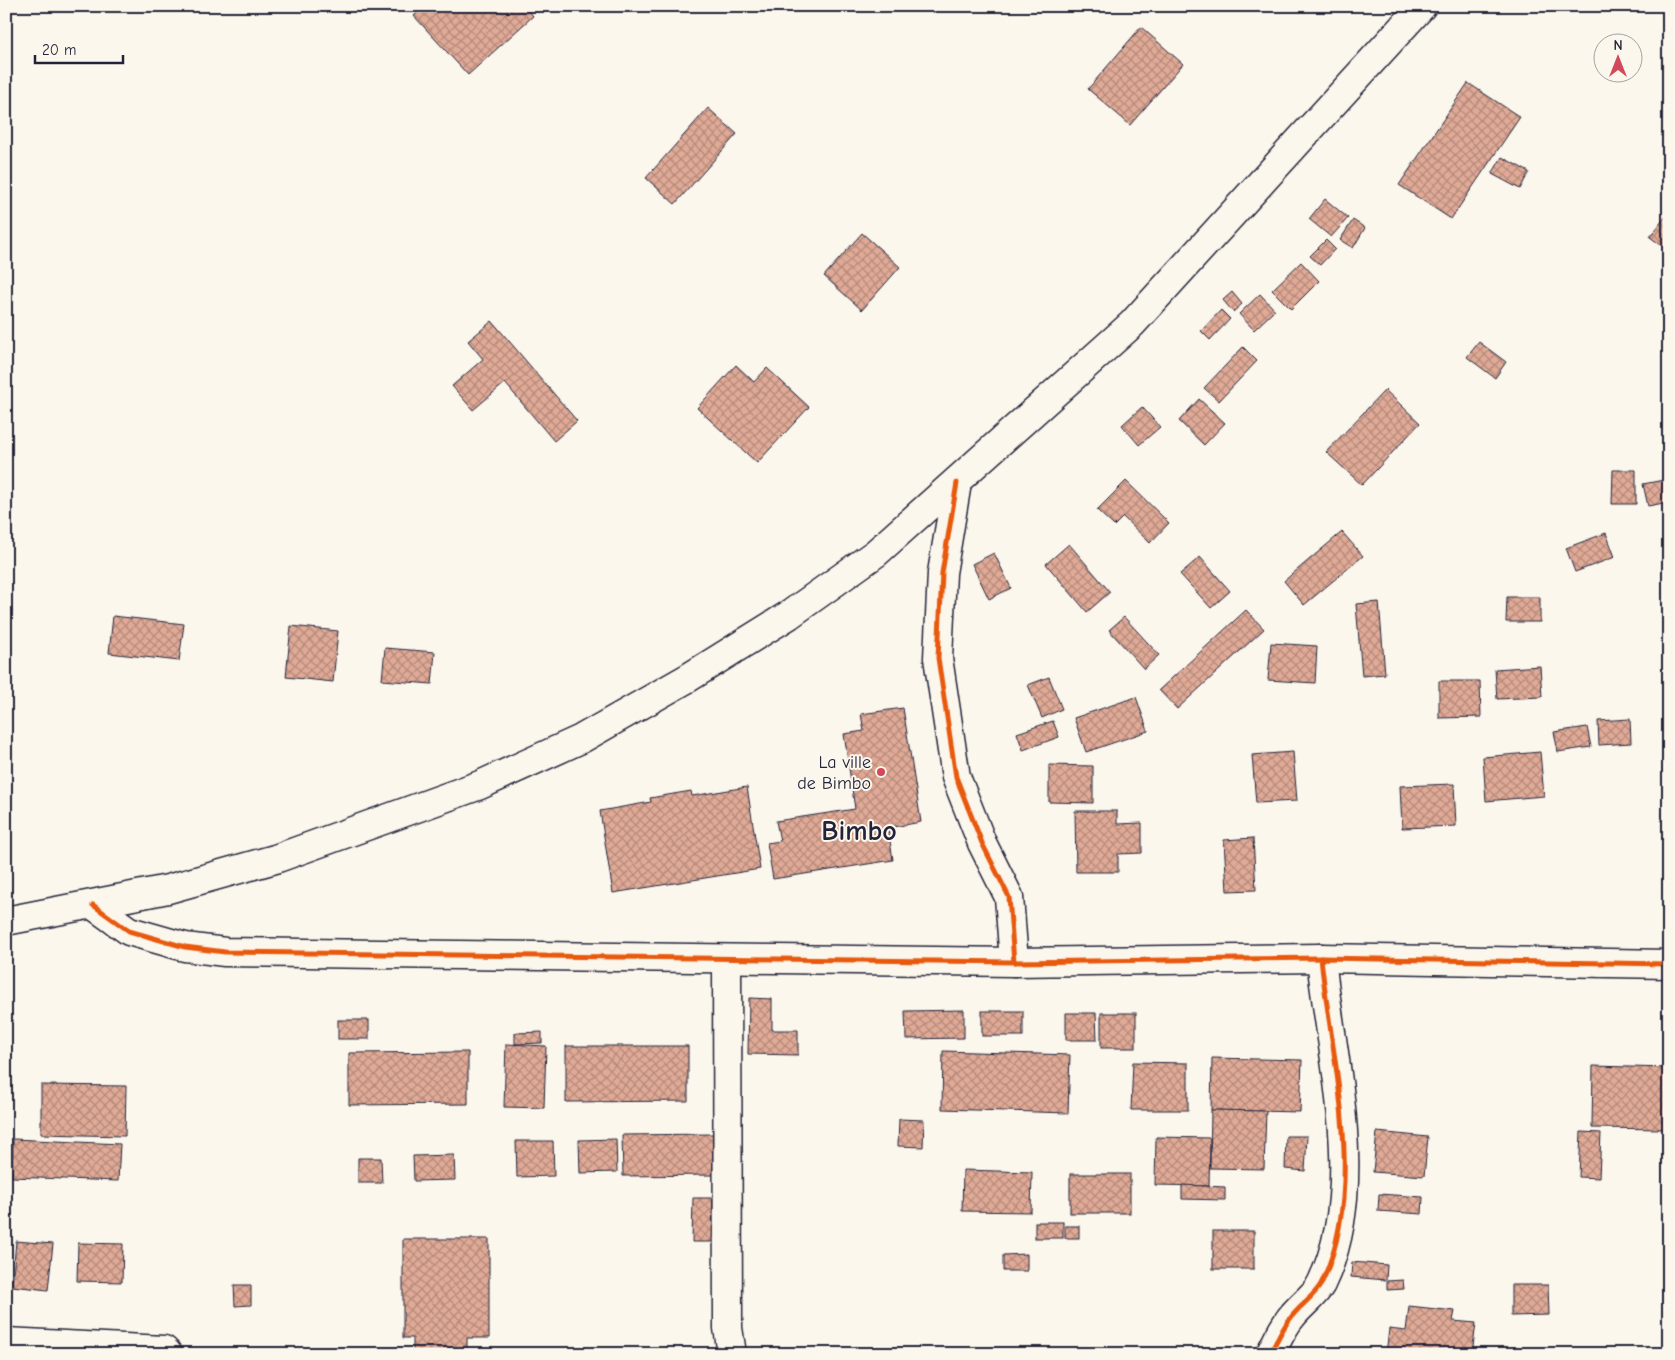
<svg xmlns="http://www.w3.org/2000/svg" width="1675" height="1360" viewBox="0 0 1675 1360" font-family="'Comic Neue',sans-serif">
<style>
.building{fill:url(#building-cross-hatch);stroke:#22223b}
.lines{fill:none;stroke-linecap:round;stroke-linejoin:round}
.street-casing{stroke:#22223b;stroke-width:31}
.secondary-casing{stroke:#22223b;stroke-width:31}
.primary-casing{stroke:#22223b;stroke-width:31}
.street{stroke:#fbf7ec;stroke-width:28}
.secondary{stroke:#fbf7ec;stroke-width:28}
.primary{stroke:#fbf7ec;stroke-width:28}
.cycleway-casing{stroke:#fbf7ec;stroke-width:8}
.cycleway{stroke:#e8590c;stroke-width:5}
.poi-dot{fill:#d1495b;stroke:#fbf7ec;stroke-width:2}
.labels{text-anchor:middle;stroke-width:4;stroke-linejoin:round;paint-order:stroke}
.poi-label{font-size:18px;fill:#22223b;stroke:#fbf7ec;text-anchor:end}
.town-label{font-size:28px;font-weight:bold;fill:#22223b;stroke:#fbf7ec}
</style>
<defs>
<pattern id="building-cross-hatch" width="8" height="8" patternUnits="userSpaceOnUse" patternTransform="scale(1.25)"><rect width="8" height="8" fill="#e0aa96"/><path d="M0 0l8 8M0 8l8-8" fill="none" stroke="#b58a7c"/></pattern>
</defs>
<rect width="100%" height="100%" fill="#fbf7ec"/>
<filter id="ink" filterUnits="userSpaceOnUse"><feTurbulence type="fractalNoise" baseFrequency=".02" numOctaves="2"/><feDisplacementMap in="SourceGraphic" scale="10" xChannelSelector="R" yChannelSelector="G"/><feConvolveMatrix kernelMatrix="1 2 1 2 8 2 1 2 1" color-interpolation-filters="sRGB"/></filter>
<g filter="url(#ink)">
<g class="building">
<polygon points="424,6 525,6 533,16 468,75 414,16"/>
<polygon points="1141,27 1183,64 1130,125 1088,89"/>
<polygon points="1468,83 1520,117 1451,219 1399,185"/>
<polygon points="708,108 737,134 675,204 646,178"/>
<polygon points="1502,157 1529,172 1520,189 1492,174"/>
<polygon points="1325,199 1348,218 1331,237 1309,219"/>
<polygon points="1669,212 1669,251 1650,237"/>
<polygon points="1353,220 1365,228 1353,248 1340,240"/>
<polygon points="862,233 900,267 862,310 824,276"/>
<polygon points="1326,240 1335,249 1320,265 1310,256"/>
<polygon points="1301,262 1319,281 1291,309 1272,290"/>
<polygon points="1232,292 1242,304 1233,312 1223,300"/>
<polygon points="1260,294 1275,310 1254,330 1239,314"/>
<polygon points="1221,310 1230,319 1210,340 1201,331"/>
<polygon points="492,321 577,421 554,441 505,383 473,410 452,386 483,359 468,341"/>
<polygon points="1479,342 1506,362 1495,378 1467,357"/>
<polygon points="1243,347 1257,361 1219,401 1204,388"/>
<polygon points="736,365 754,382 767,368 809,407 757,463 697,408"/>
<polygon points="1385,390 1420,423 1362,485 1326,452"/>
<polygon points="1199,399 1225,423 1204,445 1179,421"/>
<polygon points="1142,407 1160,427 1139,445 1122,425"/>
<polygon points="1613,470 1636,470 1636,504 1612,504"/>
<polygon points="1669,479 1669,502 1648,506 1643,484"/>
<polygon points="1126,481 1169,523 1150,543 1123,517 1114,526 1097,510"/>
<polygon points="1342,532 1363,556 1304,605 1284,581"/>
<polygon points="1606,533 1615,557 1575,572 1566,548"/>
<polygon points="1069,544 1110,592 1087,612 1046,564"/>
<polygon points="994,553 1011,588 989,599 972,564"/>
<polygon points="1200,557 1230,591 1211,608 1180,574"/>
<polygon points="1507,597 1540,597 1540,622 1506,622"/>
<polygon points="1379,602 1385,674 1362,676 1356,604"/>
<polygon points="1246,610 1264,629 1177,709 1159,690"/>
<polygon points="113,616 184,624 179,661 109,653"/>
<polygon points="1124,617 1159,655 1144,669 1109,630"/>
<polygon points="291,626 338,631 333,682 286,677"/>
<polygon points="1668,631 1669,631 1669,671 1666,671"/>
<polygon points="1271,643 1317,646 1315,683 1268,680"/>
<polygon points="385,648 435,652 432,684 382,680"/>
<polygon points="1540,666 1542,697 1497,699 1495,669"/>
<polygon points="1049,677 1062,709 1042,718 1028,685"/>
<polygon points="1439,681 1480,681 1481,717 1439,718"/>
<polygon points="1136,697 1148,731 1086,752 1074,718"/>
<polygon points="903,708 921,822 888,828 893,860 773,879 767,843 780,841 776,821 855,809 844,734 864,731 861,714"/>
<polygon points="1630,719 1631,743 1599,745 1598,721"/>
<polygon points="1053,721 1059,737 1023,750 1017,733"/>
<polygon points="1587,727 1591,747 1558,752 1554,732"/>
<polygon points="1293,752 1297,801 1256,803 1252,755"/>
<polygon points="1540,752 1544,796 1486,801 1483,757"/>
<polygon points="1049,765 1093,766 1093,803 1049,802"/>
<polygon points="1454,784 1456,826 1402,828 1400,786"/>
<polygon points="747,787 760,869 613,893 600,811 651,802 650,798 691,791 692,796"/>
<polygon points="1075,811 1117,811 1117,824 1142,823 1142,853 1118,854 1118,872 1076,872"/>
<polygon points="1253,838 1256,890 1227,891 1224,840"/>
<polygon points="749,998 772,999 772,1030 798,1030 798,1055 748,1054"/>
<polygon points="964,1010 964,1038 906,1039 905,1011"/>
<rect x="982" y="1011" width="41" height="25"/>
<polygon points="1066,1013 1096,1013 1097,1040 1066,1040"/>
<rect x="1101" y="1013" width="35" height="35"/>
<rect x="338" y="1020" width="31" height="19"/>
<polygon points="542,1032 542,1043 515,1044 515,1033"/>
<polygon points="506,1044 546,1046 544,1108 504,1107"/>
<polygon points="566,1046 688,1046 688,1101 566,1102"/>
<polygon points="943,1051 1070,1055 1068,1113 942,1109"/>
<polygon points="468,1052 468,1104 349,1105 349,1053"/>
<polygon points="1212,1058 1302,1060 1300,1112 1211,1110"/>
<polygon points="1133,1062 1188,1063 1188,1110 1131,1110"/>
<polygon points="1593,1066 1667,1068 1665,1129 1592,1128"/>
<polygon points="41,1085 126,1086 125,1136 41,1134"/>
<polygon points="1211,1110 1266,1111 1264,1169 1210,1168"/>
<polygon points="899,1119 924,1120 923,1147 898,1146"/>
<polygon points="1377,1132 1428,1137 1424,1176 1373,1172"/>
<polygon points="1581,1132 1601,1133 1599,1178 1579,1177"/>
<polygon points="713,1134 713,1175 623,1176 622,1135"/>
<polygon points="1286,1136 1307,1136 1305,1171 1285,1169"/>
<polygon points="1156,1137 1210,1138 1209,1186 1155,1185"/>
<polygon points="13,1139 120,1144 118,1181 12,1177"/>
<polygon points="616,1139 617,1172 580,1173 579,1140"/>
<polygon points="516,1141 553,1141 554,1176 517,1177"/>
<polygon points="454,1155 455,1180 414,1181 413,1156"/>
<polygon points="358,1158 381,1158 382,1183 358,1183"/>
<polygon points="963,1170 1032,1172 1031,1212 962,1211"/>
<rect x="1070" y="1174" width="60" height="39"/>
<polygon points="1182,1185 1225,1187 1225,1200 1182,1199"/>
<polygon points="1379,1194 1423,1197 1422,1214 1378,1211"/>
<polygon points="693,1198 713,1198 712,1242 692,1242"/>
<rect x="1035" y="1222" width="28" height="16"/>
<rect x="1065" y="1226" width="14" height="12"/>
<rect x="1213" y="1231" width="41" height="38"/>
<polygon points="403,1239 489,1239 489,1338 467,1338 467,1354 413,1354 413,1338 403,1338"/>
<polygon points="16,1241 53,1244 48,1290 12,1286"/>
<polygon points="78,1243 123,1244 122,1282 77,1281"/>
<polygon points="1027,1254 1027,1271 1003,1271 1003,1255"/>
<polygon points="1352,1262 1387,1265 1386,1280 1351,1277"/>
<polygon points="1403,1280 1404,1289 1387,1290 1387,1281"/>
<polygon points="234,1285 251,1285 251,1305 235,1306"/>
<polygon points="1511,1285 1548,1285 1549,1315 1511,1316"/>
<polygon points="1409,1306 1455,1311 1453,1321 1476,1323 1472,1354 1386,1354 1389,1329 1406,1331"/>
</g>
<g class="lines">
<g class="street-casing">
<g id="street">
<polyline points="957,483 942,573 938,658 956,777 982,843 1009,897 1014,962"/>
<polyline points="727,959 728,1328 732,1354"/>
<polyline points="6,1342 164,1350 168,1354"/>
<path d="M1270,1354c7,-13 13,-28 23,-39 8,-10 22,-20 28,-31 47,-96 10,-226 0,-326"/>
</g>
</g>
<g class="secondary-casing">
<polyline id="secondary" points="93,905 129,931 185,947 225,952 1014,962 1321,958 1669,964"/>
</g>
<g class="primary-casing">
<polyline id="primary" points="6,921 168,889 275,859 480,785 581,739 688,678 789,615 876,553 1132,324 1422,6"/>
</g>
<use href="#street" class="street"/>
<use href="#secondary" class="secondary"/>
<use href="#primary" class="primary"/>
<g class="cycleway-casing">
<g id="cycleway">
<polyline points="957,483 942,573 938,658 956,777 982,843 1009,897 1014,962"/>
<polyline points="93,905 129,931 185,947 225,952 1014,962 1321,958 1669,964"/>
<path d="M1270,1354c7,-13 13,-28 23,-39 8,-10 22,-20 28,-31 47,-96 10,-226 0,-326"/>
</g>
</g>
<use href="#cycleway" class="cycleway"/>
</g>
</g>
<circle class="poi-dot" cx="881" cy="772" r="5"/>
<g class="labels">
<g class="poi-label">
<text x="871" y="768">La ville<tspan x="871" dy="21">de Bimbo</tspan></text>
</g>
<g class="town-label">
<text x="859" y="840">Bimbo</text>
</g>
</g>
<rect width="1675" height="1360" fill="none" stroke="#fbf7ec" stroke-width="25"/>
<rect x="12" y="12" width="1650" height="1335" fill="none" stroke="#22223b" stroke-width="2" filter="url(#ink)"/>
<g transform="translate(1618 58)"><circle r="24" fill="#fbf7ec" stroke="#a4a2a5"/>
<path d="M0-4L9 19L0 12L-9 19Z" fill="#d1495b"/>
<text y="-8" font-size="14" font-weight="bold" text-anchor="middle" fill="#22223b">N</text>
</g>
<path d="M35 55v8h88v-8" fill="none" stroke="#22223b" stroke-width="2.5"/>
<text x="42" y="55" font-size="15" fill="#22223b" stroke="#fbf7ec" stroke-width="4" paint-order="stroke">20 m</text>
</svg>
